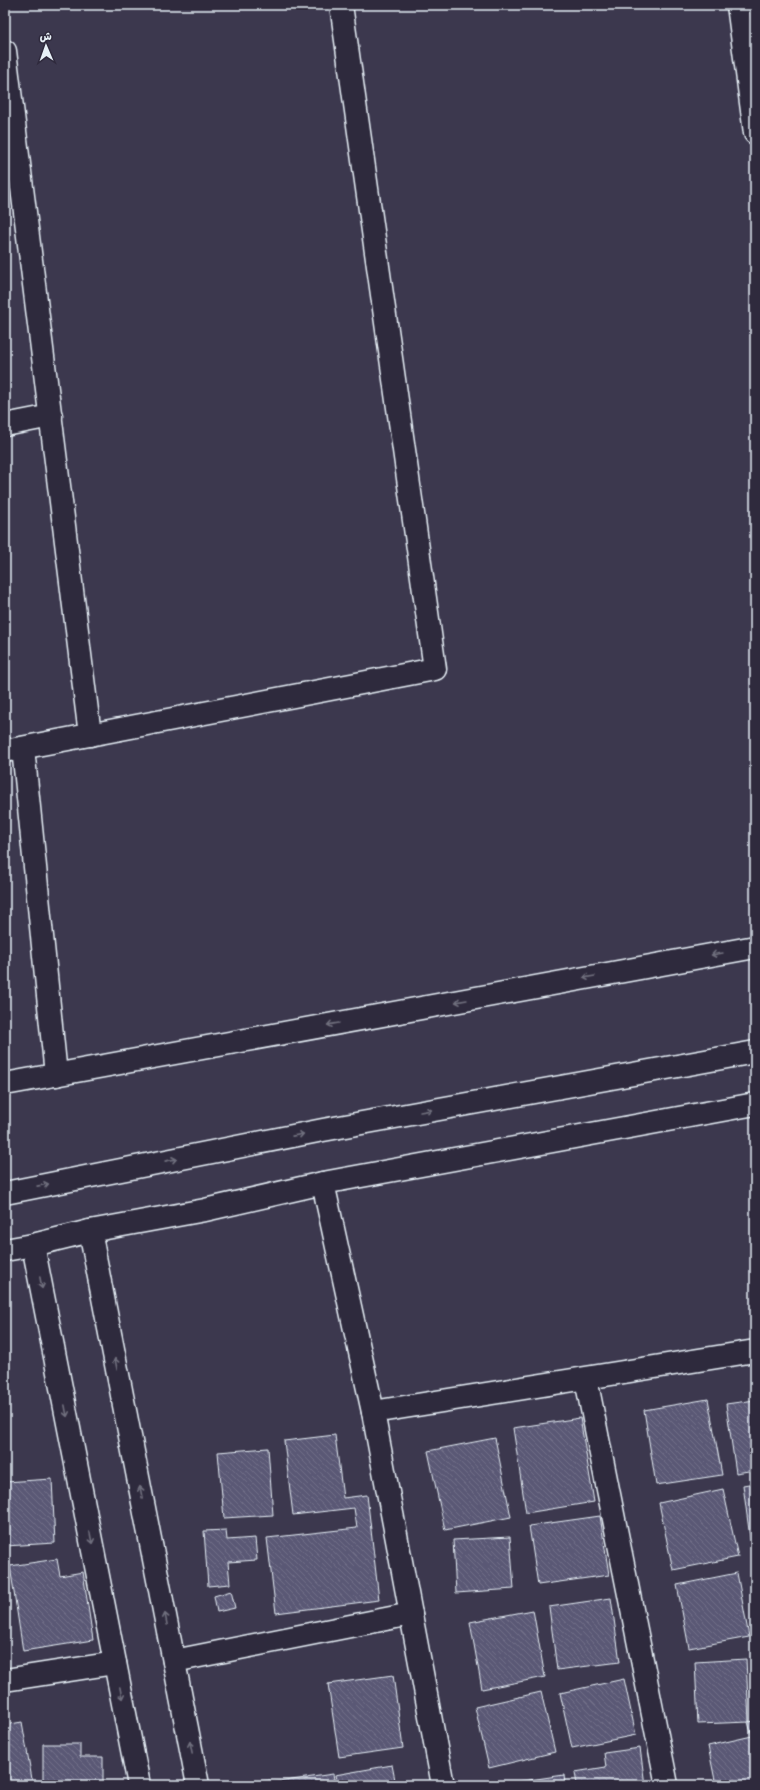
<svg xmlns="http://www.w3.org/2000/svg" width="760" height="1790" viewBox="0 0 760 1790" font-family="'Comic Neue','Playpen Sans Arabic',sans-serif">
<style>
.building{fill:url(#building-back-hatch);stroke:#e8f1f8}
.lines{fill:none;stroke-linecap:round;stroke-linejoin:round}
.minor-casing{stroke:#e8f1f8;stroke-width:25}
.tertiary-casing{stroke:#e8f1f8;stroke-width:25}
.secondary-casing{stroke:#e8f1f8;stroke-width:25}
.minor{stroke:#2f2a3d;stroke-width:22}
.tertiary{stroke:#2f2a3d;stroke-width:22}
.secondary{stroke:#2f2a3d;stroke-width:22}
.oneway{stroke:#70707e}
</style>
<defs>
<pattern id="building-back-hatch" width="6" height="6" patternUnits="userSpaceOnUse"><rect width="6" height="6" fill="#5a5875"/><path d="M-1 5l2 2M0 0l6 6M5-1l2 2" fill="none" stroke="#727089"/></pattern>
</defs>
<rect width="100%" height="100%" fill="#3c384e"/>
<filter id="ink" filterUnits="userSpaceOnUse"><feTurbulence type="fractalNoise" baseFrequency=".025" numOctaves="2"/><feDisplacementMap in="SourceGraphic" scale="8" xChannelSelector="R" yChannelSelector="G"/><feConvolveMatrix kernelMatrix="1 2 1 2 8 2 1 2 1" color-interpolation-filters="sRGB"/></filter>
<g filter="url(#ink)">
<g class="building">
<polygon points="708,1399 722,1475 656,1485 644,1410"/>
<polygon points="755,1400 755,1470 736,1473 726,1404"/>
<polygon points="580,1418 594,1502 526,1513 513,1428"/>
<polygon points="335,1435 343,1498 367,1495 379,1600 276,1613 267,1538 357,1528 354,1508 293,1515 284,1441"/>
<polygon points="495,1438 511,1517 445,1530 428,1451"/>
<polygon points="268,1448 273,1515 224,1518 218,1452"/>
<polygon points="52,1479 55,1543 5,1546 5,1482"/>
<polygon points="755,1483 755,1552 752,1553 743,1485"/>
<polygon points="723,1489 738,1557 673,1570 659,1503"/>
<polygon points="600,1516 609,1575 538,1585 529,1526"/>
<polygon points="226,1530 227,1540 255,1538 257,1560 228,1562 230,1584 208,1586 204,1531"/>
<polygon points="510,1537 514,1589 456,1593 453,1540"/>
<polygon points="57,1559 60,1576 83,1572 93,1640 23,1651 10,1566"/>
<polygon points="737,1573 749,1637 689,1648 677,1585"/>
<polygon points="231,1591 235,1608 217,1612 214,1596"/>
<polygon points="611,1598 620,1662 557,1670 549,1607"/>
<polygon points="533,1610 545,1677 482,1689 470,1622"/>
<polygon points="746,1659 749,1722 698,1724 695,1662"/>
<polygon points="393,1675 403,1748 339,1757 328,1684"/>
<polygon points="624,1679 636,1735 572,1748 560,1693"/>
<polygon points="541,1692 555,1752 489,1768 475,1707"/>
<polygon points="755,1721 755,1785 716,1785 708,1746 752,1736 748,1722"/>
<polygon points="22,1722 33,1785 5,1785 5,1725"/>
<polygon points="43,1744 80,1744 80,1757 103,1757 103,1785 43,1785"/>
<polygon points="640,1748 645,1785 577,1785 575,1772 606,1767 604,1753"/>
<polygon points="392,1765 396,1785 337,1785 335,1775"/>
<polygon points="333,1774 335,1785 255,1785 255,1783 270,1780 271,1783"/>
<polygon points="564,1775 565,1785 495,1785"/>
</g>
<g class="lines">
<g class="minor-casing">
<g id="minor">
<polyline points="5,51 90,735"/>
<polyline points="5,425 51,416"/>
<polyline points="23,748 56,1075"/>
<polyline points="5,751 435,669 341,5"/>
<polyline points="323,1183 373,1412 443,1785"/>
<polyline points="90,1231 198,1785"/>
<polyline points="33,1245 139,1785"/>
<polyline points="5,1250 33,1245 90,1231 205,1210 323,1183 755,1104"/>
<polyline points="586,1379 667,1785"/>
<polyline points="373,1412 755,1351"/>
<polyline points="174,1661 411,1614"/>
<polyline points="5,1680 115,1663"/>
</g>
</g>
<g class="tertiary-casing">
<polyline id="tertiary" points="738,5 755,133"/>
</g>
<g class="secondary-casing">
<g id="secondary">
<polyline points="5,1084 755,947"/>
<polyline points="5,1193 323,1130 755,1052"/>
</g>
</g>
<use href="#minor" class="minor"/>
<use href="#tertiary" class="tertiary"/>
<use href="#secondary" class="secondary"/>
</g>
<defs><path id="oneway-shaft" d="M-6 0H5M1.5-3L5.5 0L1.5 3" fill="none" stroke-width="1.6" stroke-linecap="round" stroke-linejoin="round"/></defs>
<g class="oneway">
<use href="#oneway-shaft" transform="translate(717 954) rotate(170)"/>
<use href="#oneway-shaft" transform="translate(589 977) rotate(170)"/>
<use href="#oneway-shaft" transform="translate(461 1001) rotate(170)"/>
<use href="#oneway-shaft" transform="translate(333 1024) rotate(170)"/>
<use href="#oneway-shaft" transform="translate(426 1111) rotate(-10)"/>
<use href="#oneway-shaft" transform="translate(298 1135) rotate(-11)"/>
<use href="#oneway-shaft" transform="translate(171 1160) rotate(-11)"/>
<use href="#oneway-shaft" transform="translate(43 1185) rotate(-11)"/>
<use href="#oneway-shaft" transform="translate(41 1283) rotate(79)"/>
<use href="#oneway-shaft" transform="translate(116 1364) rotate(-101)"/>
<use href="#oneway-shaft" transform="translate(66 1411) rotate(79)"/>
<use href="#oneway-shaft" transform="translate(141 1492) rotate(-101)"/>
<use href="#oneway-shaft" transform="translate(91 1538) rotate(79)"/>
<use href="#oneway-shaft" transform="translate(166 1619) rotate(-101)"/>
<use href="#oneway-shaft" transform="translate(121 1693) rotate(79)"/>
<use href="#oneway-shaft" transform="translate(191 1747) rotate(-101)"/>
</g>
</g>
<rect width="760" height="1790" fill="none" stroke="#2f2a3d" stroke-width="20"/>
<rect x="10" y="10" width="740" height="1770" fill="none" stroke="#e8f1f8" stroke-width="1.5" filter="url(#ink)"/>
<g transform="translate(46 46) rotate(358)" stroke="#2f2a3d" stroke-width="3" paint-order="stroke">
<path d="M0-3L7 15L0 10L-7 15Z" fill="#e8f1f8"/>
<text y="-6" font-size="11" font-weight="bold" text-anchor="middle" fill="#e8f1f8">ش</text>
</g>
</svg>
